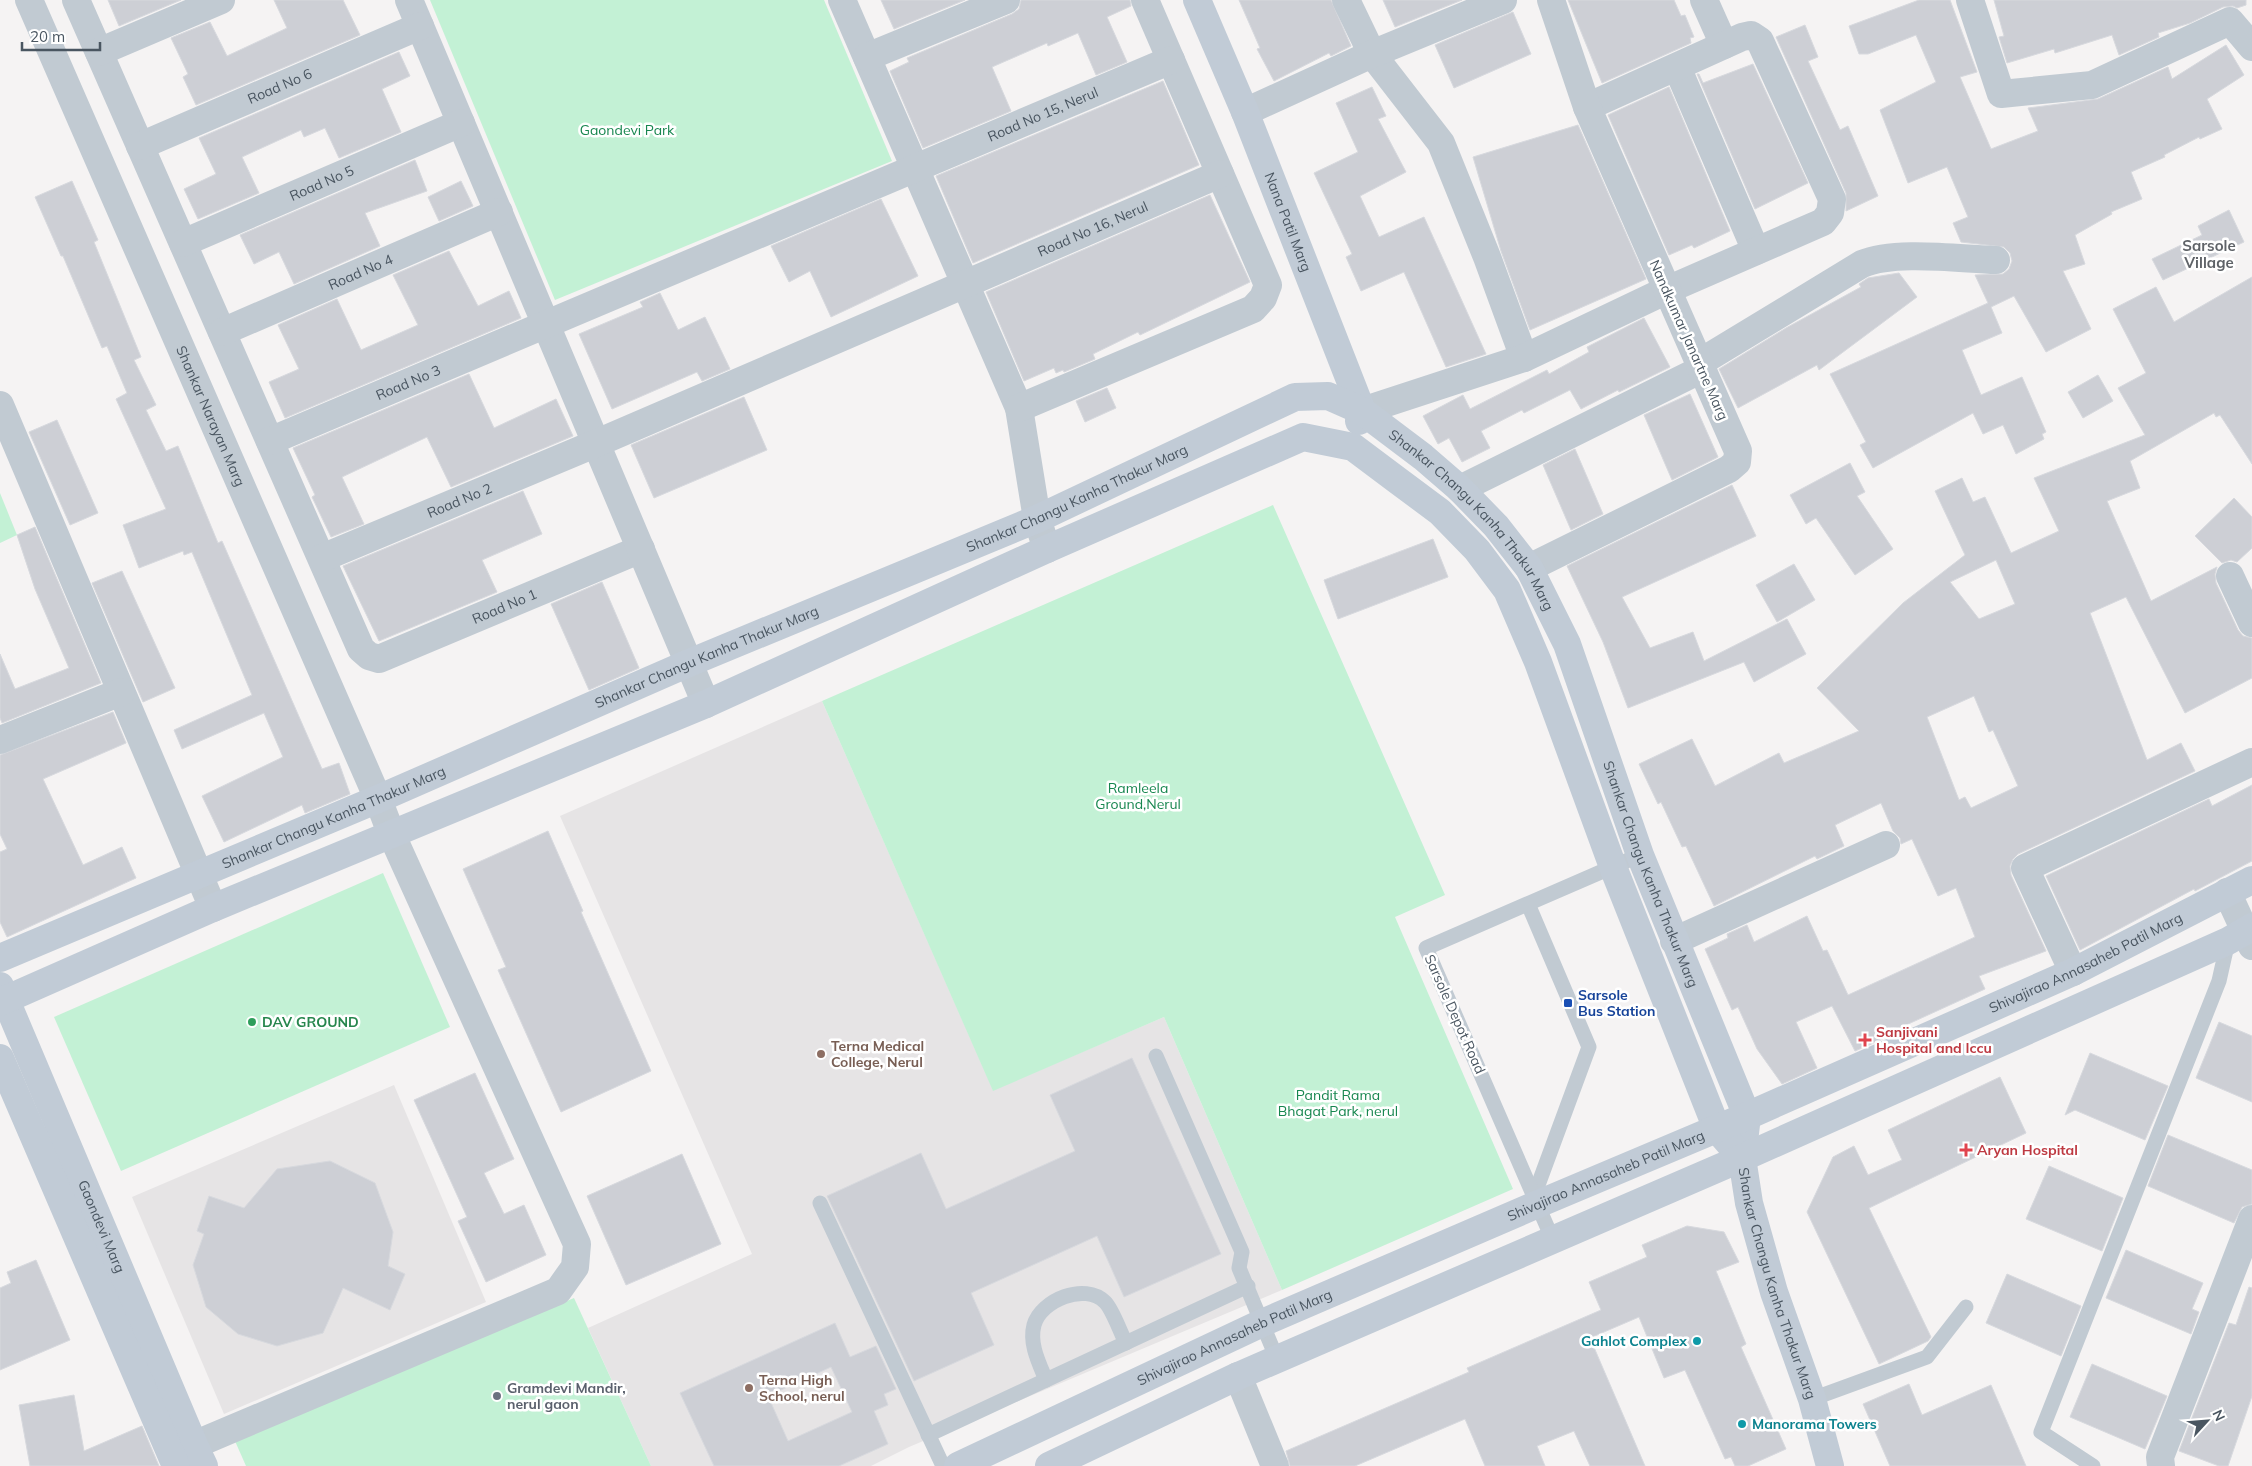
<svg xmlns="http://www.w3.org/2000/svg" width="2252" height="1466" viewBox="0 0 2252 1466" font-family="Mulish,sans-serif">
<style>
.education{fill:#e6e4e5}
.green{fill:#c3f1d5}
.building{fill:#cdcfd5;stroke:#d7d9de;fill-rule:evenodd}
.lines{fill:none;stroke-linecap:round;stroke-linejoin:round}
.lane{stroke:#c1cad2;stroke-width:15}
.street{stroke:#c1cad2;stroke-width:28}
.secondary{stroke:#c1cbd6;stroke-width:28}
.transit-dot{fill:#1a4fb4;stroke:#fff;stroke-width:2}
.leisure-dot{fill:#2e9e5b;stroke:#fff;stroke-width:2}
.health-dot{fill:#e0444e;stroke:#fff;stroke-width:2}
.education-dot{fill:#8d6e63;stroke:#fff;stroke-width:2}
.culture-dot{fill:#0f9aa8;stroke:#fff;stroke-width:2}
.worship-dot{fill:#6b7280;stroke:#fff;stroke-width:2}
.labels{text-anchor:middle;stroke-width:5;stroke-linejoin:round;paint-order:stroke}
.street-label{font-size:14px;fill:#4a5661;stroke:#fff}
.park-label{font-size:14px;fill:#17864f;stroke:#fff}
.transit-label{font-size:14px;font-weight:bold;fill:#164399;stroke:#fff;text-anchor:start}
.leisure-label{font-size:14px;font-weight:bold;fill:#27864d;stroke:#fff;text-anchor:start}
.health-label{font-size:14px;font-weight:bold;fill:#be3a42;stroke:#fff;text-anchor:start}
.education-label{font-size:14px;font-weight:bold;fill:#785e54;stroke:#fff;text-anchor:start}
.culture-label{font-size:14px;font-weight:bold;fill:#0d838f;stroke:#fff;text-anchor:end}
.worship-label{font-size:14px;font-weight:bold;fill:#5b616d;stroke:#fff;text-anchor:start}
.neighbourhood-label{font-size:15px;font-weight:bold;fill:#5f6368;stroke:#fff}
</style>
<rect width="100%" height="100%" fill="#f5f3f3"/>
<g class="education">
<polygon points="822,701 993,1090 1164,1017 1282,1290 909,1447 871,1466 651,1466 588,1328 752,1254 560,816"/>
<polygon points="394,1085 486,1302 224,1414 132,1197"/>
</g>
<g class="green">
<polygon points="430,0 824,0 892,161 555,300"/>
<polygon points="0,493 17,535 0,543"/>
<polygon points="1273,505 1445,895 1395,917 1513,1189 1282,1290 1164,1017 993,1091 822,701"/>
<polygon points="383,873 450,1027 121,1171 54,1017"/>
<polygon points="574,1298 651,1466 246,1466 235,1441"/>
</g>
<g class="building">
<polygon points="108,0 181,0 119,26"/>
<polygon points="274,0 343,0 360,35 196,105 183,77 188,74 171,38 210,22 227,56 287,28"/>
<polygon points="881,0 965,0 894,29"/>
<polygon points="1021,0 1130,0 1131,6 1107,17 1127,62 1096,75 1078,33 1048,46 1047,43 992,67 1011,111 923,148 890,71 909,62 907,58 1012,14 1019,9"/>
<polygon points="1239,0 1331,0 1351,46 1331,56 1329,53 1274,81 1257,49 1260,48"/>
<polygon points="1383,0 1462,0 1395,27"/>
<polygon points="1568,0 1674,0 1681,16 1685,15 1694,37 1690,38 1691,43 1602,83"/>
<polygon points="1919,0 1950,0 1977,72 1960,77 1991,149 2038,131 2028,108 2098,99 2168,67 2172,79 2226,45 2244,75 2207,99 2222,129 2200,139 2199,137 2164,155 2165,157 2131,172 2142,199 2111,212 2112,214 2075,235 2085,264 2063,271 2091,329 2046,352 2014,296 1991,307 2002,333 1962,350 1981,395 2022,377 2046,432 2042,434 2044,439 2016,454 2003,425 1983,434 1973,413 1873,468 1860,445 1866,442 1830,374 1988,303 1975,275 2003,274 2009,269 2012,261 2010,253 2004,247 1961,242 1953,223 1968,217 1947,167 1908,183 1880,110 1936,82 1916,35 1868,54 1859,54 1849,26"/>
<polygon points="1994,0 2246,0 2246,5 2237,8 2233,6 2223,7 2190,23 2158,33 2159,37 2119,55 2112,35 2055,53 2054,49 2007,63 1999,37 2004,36"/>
<polygon points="1513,12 1531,54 1454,88 1435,45"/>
<polygon points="1805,25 1818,57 1808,61 1840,130 1848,126 1878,196 1846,211 1846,193 1776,37"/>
<polygon points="399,52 410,76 382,89 401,132 339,158 325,128 304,137 301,130 242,157 259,193 198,219 184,189 216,174 199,138"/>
<polygon points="1753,64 1808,183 1755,209 1697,74 1699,74 1703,83"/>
<polygon points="1163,81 1199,165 973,263 936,176"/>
<polygon points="1372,87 1386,116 1378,119 1406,172 1360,196 1379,237 1424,217 1486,354 1446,367 1404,272 1361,291 1346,257 1352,254 1314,173 1358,152 1336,103"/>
<polygon points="1669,87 1730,231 1694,248 1692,245 1669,255 1608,115"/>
<polygon points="1578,125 1646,279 1530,330 1501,251 1473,157"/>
<polygon points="415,160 427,191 365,213 380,246 294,284 279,252 254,264 240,235"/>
<polygon points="72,181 98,240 94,242 141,357 134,360 156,405 146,410 166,451 178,446 218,543 222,541 322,769 339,763 350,794 305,813 302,805 224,842 202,796 283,757 264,713 182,749 174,730 252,695 192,552 184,555 183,551 139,568 123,525 166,509 116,399 127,393 107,346 102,348 63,256 61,256 35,197"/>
<polygon points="461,181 473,206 439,221 428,197"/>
<polygon points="1210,195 1250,282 1140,335 1138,332 1093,354 1095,359 1064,372 1063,370 1056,373 1054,368 1024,381 986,292"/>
<polygon points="881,199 918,276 831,317 810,271 789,282 771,246"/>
<polygon points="2229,210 2244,242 2163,280 2152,259 2202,235 2198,226"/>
<polygon points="449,251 478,306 509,291 521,318 285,418 269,382 299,369 278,325 337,299 361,350 418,325 393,275"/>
<polygon points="1899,273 1917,297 1819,370 1817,365 1738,408 1719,369 1786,328 1861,287 1859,284 1868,278"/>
<path d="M2252,277v187l-32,-49 -4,2 -2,-4 -84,48 10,27 -33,13 44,100 66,-34 -2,7 1,9 22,47 5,6 9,2v40l-67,35 -59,-116 -36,16 57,147 34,-17 14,28 -177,83 -5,5 -3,7 1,9 35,76 -67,25 6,13 -103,47 1,3 -28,12 -23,-45 -36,16 21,46 -35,16 -25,-35 -19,-42 -6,3 -27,-61 23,-11 -1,-4 20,-9 7,17 53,-26 16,35 4,-1 21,45 127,-58 -19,-49 -18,8 -26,-57 -11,5 -1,-6 -7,-7 -12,-28 -46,22 9,21 -27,13 -2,-3 -101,50 -28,-60 -4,1 -21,-45 -3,2 -19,-40 53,-25 23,47 64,-33 5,10 75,-32 -42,-43 86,-85 62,-48 -30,-64 27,-13 11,24 12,-5 26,56 48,-22 -25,-53 111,-43 -27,-47 28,-15 -33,-64 43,-22 18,35zM1996,560l19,44 -36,15 -29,-37zM1974,696l15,36 4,-2 25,56 -47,22 -6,-11 -6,3 -32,-83z"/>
<polygon points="660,293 678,330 705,317 730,369 702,381 697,372 612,409 579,334 643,307 640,302"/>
<polygon points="1644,318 1670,367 1619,392 1618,390 1581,409 1570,390 1524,413 1522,410 1481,431 1490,448 1462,462 1449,438 1438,444 1423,416 1463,395 1470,409 1547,370 1549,374 1589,352 1587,347"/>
<polygon points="469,374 494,428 556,399 573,436 451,487 427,437 342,477 364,524 331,537 312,497 315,495 293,448"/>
<polygon points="2098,375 2113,401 2083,418 2068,392"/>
<polygon points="1107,388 1116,408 1085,422 1076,401"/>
<polygon points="1690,394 1718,457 1672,480 1644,415"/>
<polygon points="744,397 767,450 654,498 631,445"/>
<polygon points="57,420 98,513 70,525 29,432"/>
<polygon points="1575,449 1603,514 1571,530 1543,465"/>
<polygon points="1850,463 1865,492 1857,496 1893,549 1855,575 1816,518 1806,524 1790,495"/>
<polygon points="1732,485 1756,536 1622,597 1650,648 1693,632 1704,661 1787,619 1806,654 1754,682 1744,662 1628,708 1603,642 1567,566"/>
<polygon points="523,491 542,534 482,560 497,592 379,641 343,566"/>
<polygon points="2234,498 2252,517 2252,548 2237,562 2231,560 2222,563 2195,536"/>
<polygon points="35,527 101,683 2,723 0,718 0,654 15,689 69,668 35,589 17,535"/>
<polygon points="1433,539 1448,577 1338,619 1324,580"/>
<polygon points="1794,564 1815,600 1777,622 1756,585"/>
<polygon points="122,571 175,688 143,702 92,583"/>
<polygon points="602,582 639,668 589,690 551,604"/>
<polygon points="113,712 126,743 43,779 83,865 122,847 136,878 7,937 0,922 0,852 7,849 0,834 0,755"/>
<polygon points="2252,785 2252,861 2195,891 2194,889 2080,950 2046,876 2209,799 2212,806"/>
<polygon points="548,831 583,911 581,912 651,1071 561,1112 498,970 506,967 463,869"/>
<polygon points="2219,1022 2252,1036 2252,1102 2196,1078"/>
<polygon points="2090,1053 2168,1086 2145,1140 2075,1110 2065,1115"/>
<polygon points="1132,1058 1221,1254 1124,1297 1097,1236 971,1293 994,1345 914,1381 827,1196 921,1153 946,1209 1075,1151 1050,1095"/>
<polygon points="475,1073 514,1159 484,1173 504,1214 524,1205 546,1255 486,1282 458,1221 467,1217 414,1100"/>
<polygon points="2000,1077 2026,1133 1869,1208 1931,1337 1928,1341 1879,1364 1807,1212 1833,1157 1854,1146 1868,1175 1902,1160 1888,1130"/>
<polygon points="2168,1135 2252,1170 2252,1204 2242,1207 2234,1223 2148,1186"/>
<polygon points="682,1154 721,1244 626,1285 587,1196"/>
<polygon points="330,1161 375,1183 393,1232 388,1266 405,1274 390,1310 343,1288 323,1333 277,1346 238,1334 206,1307 193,1265 204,1234 197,1231 209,1196 244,1208 277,1169"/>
<polygon points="2049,1166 2123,1198 2102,1251 2026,1219"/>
<polygon points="1687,1226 1724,1232 1739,1262 1716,1271 1746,1344 1741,1347 1786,1449 1748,1466 1735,1466 1731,1457 1725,1459 1685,1370 1664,1378 1639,1317 1590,1338 1645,1466 1590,1466 1574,1431 1537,1446 1545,1466 1485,1466 1465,1419 1355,1466 1290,1466 1286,1451 1469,1372 1467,1368 1601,1310 1589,1282 1647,1257 1642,1245"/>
<polygon points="2126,1250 2203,1283 2192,1309 2199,1312 2191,1334 2106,1298"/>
<polygon points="36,1260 70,1340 0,1370 0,1288 11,1283 7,1272"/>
<polygon points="2007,1274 2081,1306 2061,1356 1986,1323"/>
<polygon points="2249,1287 2252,1288 2252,1396 2228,1466 2219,1466 2179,1451 2229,1323 2236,1325"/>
<path d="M835,1323l15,34 26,-11 20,43 -12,5 4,11 -14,6 14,33 -49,22h-125l-34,-73zM831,1367l21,45 -64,29 -20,-45z"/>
<polygon points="2092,1364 2167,1396 2145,1449 2070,1417"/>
<polygon points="1909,1384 1922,1415 1991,1385 2026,1466 1890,1466 1863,1404"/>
<polygon points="74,1395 84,1451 142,1426 159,1466 30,1466 19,1405"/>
</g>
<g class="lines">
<g class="lane">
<polyline points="1528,904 1589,1047 1534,1196"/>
<polyline points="1156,1056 1242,1252 1239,1268 1277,1359"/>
<polyline points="820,1203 943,1466"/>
<polyline points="1552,1238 1426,948 1640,855"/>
<path d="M1046,1380c-7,-17 -17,-36 -12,-55 7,-25 51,-43 71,-23 8,8 15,30 21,41"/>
<polyline points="1812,1399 1927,1357 1966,1307"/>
<polyline points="928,1435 1248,1286"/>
<polyline points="2093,1466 2041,1432 2219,981 2228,941"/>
</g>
<g class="street">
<path id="s1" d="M29,0l349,799 13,34 186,411 -2,23 -17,24 -364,154"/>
<path id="s2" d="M76,0l285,649 8,7 10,3 262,-110"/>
<polyline points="409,0 706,704"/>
<polyline points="842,0 1019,408 1037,519 1047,549"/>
<polyline points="1346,0 1372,54 1441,143 1487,257 1524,358"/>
<polyline points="1704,0 1724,45"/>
<polyline points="1970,0 2001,94 2092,85 2230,21 2252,47"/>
<polyline points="99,52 221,0"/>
<polyline points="867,57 1006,0"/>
<polyline points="1677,67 1756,251"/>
<polyline points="1245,112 1372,54 1503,0"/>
<path id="s3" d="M140,146l280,-120"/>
<path id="s4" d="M183,243l278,-120"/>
<path id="s5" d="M222,332l277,-120"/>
<path d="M1699,363l163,-99c33,-14 98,-5 134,-4"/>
<polyline points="0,405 213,908"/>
<polyline points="1019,408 1253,309 1263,298 1268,285 1145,0"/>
<polyline points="1362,411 1524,358 1667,290 1823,222 1830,213 1832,199 1760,41 1751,35 1742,37 1587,107"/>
<path id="s6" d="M270,441l901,-381"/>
<polyline points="1460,489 1702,369"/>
<path id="s7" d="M322,558l275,-115 623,-269"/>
<polyline points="1529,568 1729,469 1737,462 1738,451 1587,107 1551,0"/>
<polyline points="2230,576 2252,623"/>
<polyline points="0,740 121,692"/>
<polyline points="2227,892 2252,946"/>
<polyline points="1674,941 1886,845"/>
<polyline points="2073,972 2025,868 2252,762"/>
<polyline points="1238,1376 1275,1466"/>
<polyline points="2161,1466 2160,1457 2252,1219"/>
</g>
<g class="secondary">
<path id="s8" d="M1197,0l48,112 117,299 -3,10"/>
<path id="s9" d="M0,958l378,-159 311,-136 348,-144 258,-122 33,-1 34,15 61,46 37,32 36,37 33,42 38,76 73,211 107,261 -5,42 7,45 25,89 38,107 18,67"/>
<path id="s10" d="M0,986l194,459 10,21"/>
<polyline points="0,1002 213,908 706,704 1047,549 1303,437 1353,447 1397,480 1440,512 1477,550 1507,590 1538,662 1613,867 1717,1129 1742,1158"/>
<polyline points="0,1058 176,1466"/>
<path id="s11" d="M958,1466l304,-143 276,-119 209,-88 326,-144 179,-92"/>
<polyline points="1049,1466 1238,1376 1742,1158 2228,941 2252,927"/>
</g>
</g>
<rect class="transit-dot" x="1563" y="998" width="10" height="10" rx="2.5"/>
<circle class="leisure-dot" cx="252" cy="1022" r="5"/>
<g class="health-dot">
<path d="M1862.5 1032.5h5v5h5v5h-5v5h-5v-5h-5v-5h5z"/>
<path d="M1963.5 1142.5h5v5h5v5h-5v5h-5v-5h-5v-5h5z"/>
</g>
<g class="education-dot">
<circle cx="821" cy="1054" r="5"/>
<circle cx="749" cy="1388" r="5"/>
</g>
<g class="culture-dot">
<circle cx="1697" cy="1341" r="5"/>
<circle cx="1742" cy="1424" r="5"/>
</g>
<circle class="worship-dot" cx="497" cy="1396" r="5"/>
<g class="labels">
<g class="street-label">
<text dy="5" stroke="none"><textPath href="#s3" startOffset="152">Road No 6</textPath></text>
<text dy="5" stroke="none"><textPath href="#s6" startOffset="839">Road No 15, Nerul</textPath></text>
<text dy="5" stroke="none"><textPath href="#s4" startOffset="151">Road No 5</textPath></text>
<text dy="5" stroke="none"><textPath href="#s8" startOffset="240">Nana Patil Marg</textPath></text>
<text dy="5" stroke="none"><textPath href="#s7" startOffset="838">Road No 16, Nerul</textPath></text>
<text dy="5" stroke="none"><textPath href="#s5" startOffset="151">Road No 4</textPath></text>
<text transform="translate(1689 340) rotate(66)" y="5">Nandkumar Janartne Marg</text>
<text dy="5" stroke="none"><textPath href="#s6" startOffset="150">Road No 3</textPath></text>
<text dy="5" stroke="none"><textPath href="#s1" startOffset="454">Shankar Narayan Marg</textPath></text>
<text dy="5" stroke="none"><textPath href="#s9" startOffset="1171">Shankar Changu Kanha Thakur Marg</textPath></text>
<text dy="5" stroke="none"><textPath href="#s7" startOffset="149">Road No 2</textPath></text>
<text dy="5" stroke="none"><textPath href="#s9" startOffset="1638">Shankar Changu Kanha Thakur Marg</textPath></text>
<text dy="5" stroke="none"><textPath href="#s2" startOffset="866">Road No 1</textPath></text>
<text dy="5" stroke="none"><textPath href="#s9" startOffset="768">Shankar Changu Kanha Thakur Marg</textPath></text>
<text dy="5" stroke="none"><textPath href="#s9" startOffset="362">Shankar Changu Kanha Thakur Marg</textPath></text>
<text dy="5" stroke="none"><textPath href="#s9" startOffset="2042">Shankar Changu Kanha Thakur Marg</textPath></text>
<text dy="5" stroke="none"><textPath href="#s11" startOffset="1235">Shivajirao Annasaheb Patil Marg</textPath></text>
<text transform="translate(1455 1014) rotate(66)" y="5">Sarsole Depot Road</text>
<text dy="5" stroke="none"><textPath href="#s11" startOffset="710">Shivajirao Annasaheb Patil Marg</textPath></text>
<text dy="5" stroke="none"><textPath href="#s10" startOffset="261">Gaondevi Marg</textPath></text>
<text dy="5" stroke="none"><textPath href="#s9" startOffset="2475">Shankar Changu Kanha Thakur Marg</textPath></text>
<text dy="5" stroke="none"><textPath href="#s11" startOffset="305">Shivajirao Annasaheb Patil Marg</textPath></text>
</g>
<g class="park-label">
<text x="627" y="135">Gaondevi Park</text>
<text x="1138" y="793">Ramleela<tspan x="1138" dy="16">Ground,Nerul</tspan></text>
<text x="1338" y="1100">Pandit Rama<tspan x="1338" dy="16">Bhagat Park, nerul</tspan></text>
</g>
<g class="transit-label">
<text x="1578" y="1000">Sarsole<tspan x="1578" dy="16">Bus Station</tspan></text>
</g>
<g class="leisure-label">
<text x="262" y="1027">DAV GROUND</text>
</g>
<g class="health-label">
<text x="1876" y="1037">Sanjivani<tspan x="1876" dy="16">Hospital and Iccu</tspan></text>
<text x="1977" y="1155">Aryan Hospital</text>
</g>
<g class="education-label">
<text x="831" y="1051">Terna Medical<tspan x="831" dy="16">College, Nerul</tspan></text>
<text x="759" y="1385">Terna High<tspan x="759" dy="16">School, nerul</tspan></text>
</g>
<g class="culture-label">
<text x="1687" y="1346">Gahlot Complex</text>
<text x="1752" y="1429" text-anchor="start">Manorama Towers</text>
</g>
<g class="worship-label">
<text x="507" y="1393">Gramdevi Mandir,<tspan x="507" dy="16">nerul gaon</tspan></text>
</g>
<g class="neighbourhood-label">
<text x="2209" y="251">Sarsole<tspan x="2209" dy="17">Village</tspan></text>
</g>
</g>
<g transform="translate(2207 1421) rotate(64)" stroke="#ffffff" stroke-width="4" paint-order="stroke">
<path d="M0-4L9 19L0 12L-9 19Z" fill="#4a5661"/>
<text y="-8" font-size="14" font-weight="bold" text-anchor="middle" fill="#4a5661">N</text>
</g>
<path d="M22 42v8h78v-8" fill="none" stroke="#4a5661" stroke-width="2.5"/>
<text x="30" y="42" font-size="15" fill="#4a5661" stroke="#ffffff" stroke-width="4" paint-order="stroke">20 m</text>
</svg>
